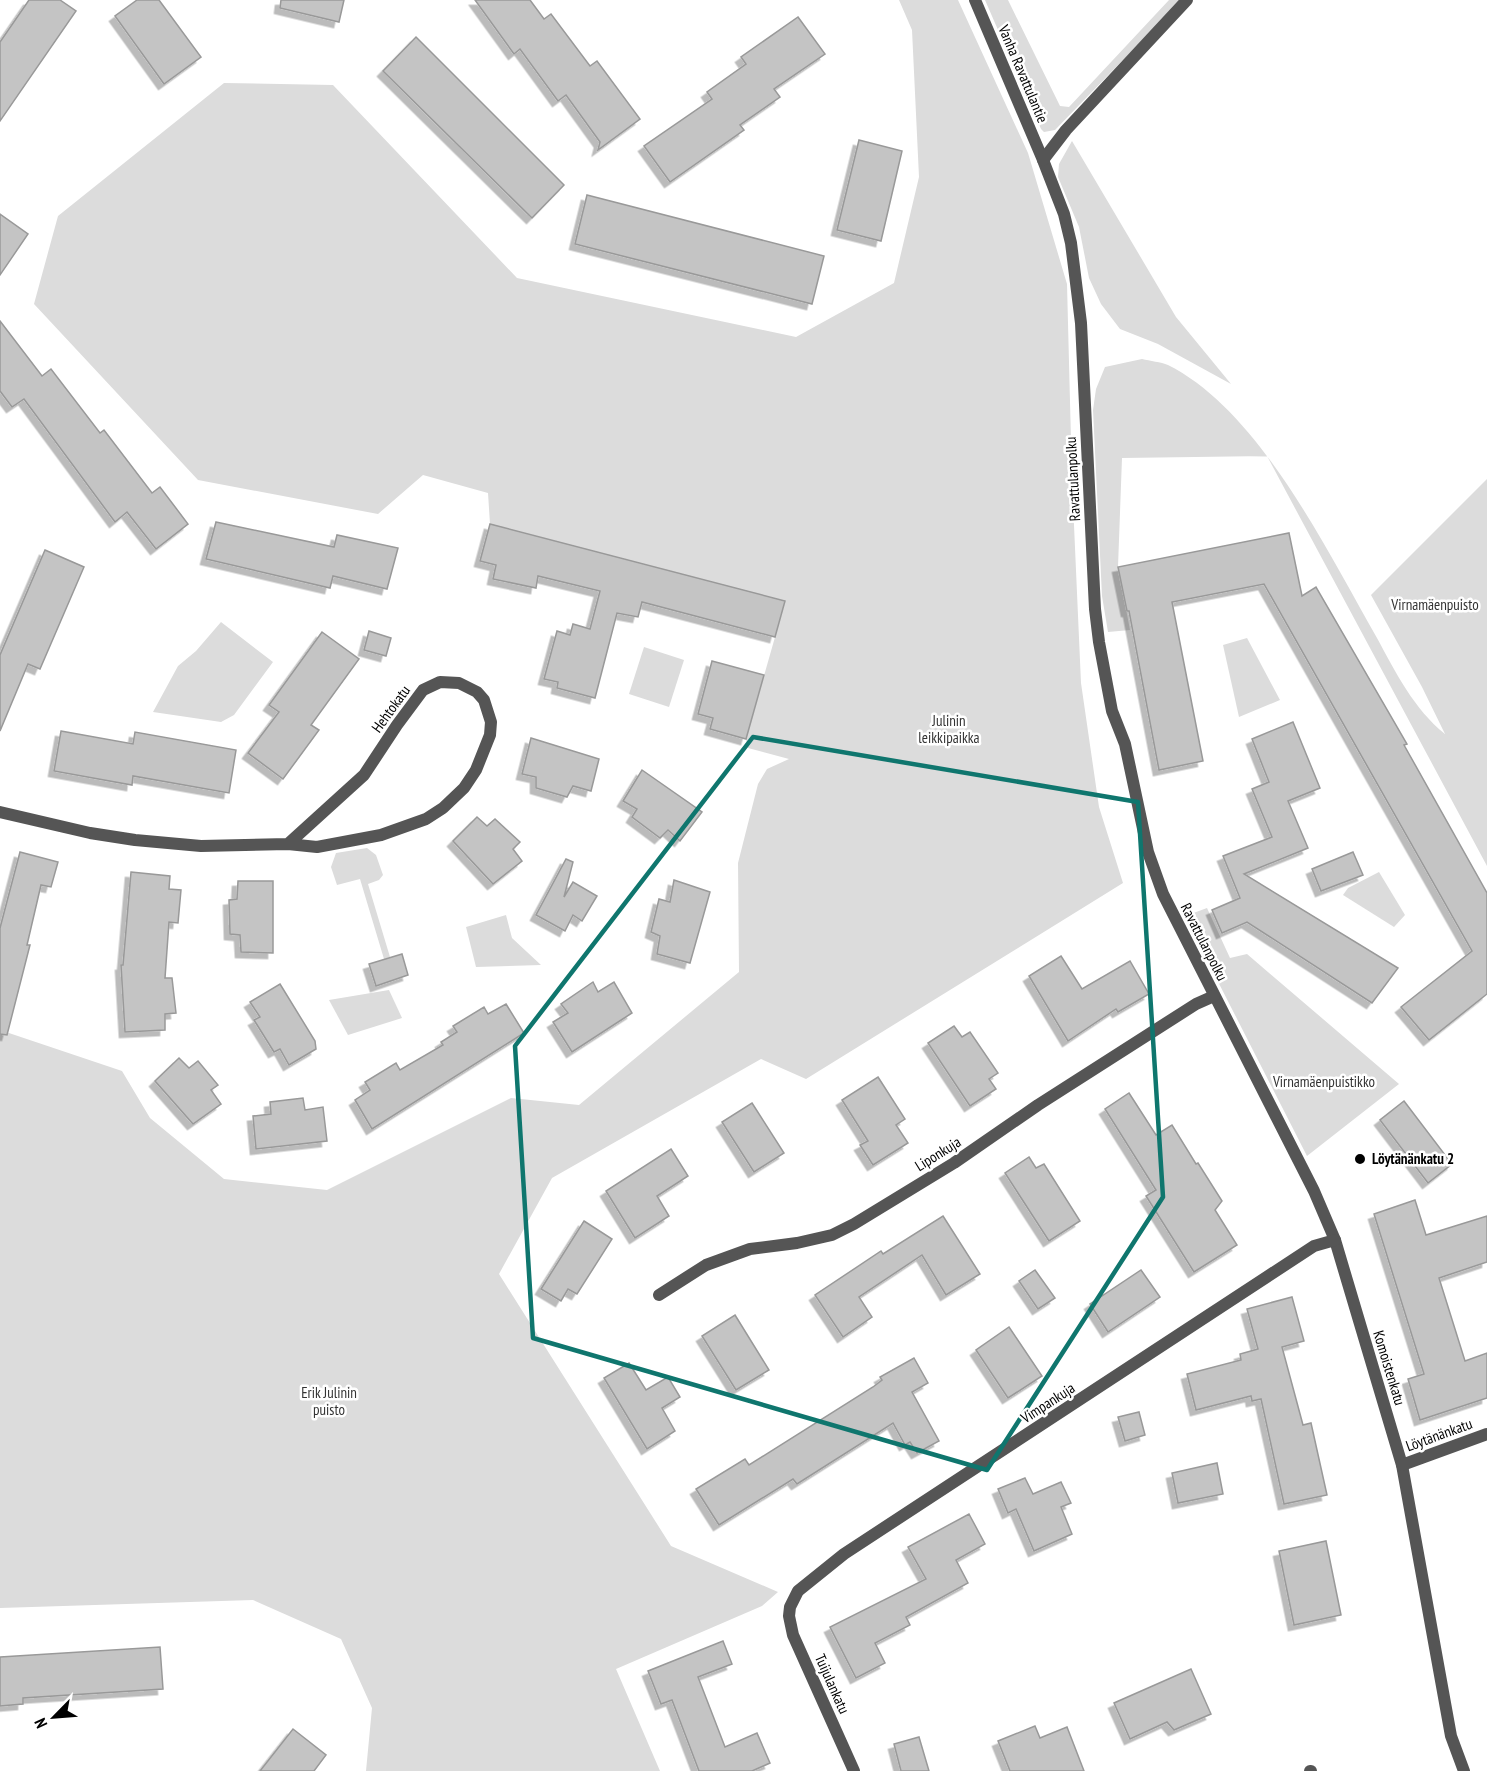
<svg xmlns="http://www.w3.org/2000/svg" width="1487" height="1771" viewBox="0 0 1487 1771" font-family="'PT Sans Narrow',sans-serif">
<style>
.green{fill:#dcdcdc}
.building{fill:#c4c4c4;stroke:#999;stroke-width:1.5;filter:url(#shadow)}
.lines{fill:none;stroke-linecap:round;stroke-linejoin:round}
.street{stroke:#555;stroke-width:12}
.marked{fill:none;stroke:#0f766e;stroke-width:4.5;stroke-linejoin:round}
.poi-dot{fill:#000;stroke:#fff;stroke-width:2}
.labels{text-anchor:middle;stroke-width:5;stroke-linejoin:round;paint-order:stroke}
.street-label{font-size:15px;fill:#000;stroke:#fff}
.park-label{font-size:15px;fill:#333;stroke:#fff}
.poi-label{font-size:15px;font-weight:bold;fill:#000;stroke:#fff;text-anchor:start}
</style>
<defs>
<filter id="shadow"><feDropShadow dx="-5.5" dy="5.5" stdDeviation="0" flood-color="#0004"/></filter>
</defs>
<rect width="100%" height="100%" fill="#fff"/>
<g class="green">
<polygon points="899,0 958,0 1028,153 1067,284 1072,480 1081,683 1099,807 1123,883 806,1079 761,1059 552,1178 499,1274 671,1546 778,1592 762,1606 616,1669 660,1771 366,1771 372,1708 341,1639 253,1600 0,1608 0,1030 122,1071 150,1118 224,1179 327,1190 511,1098 579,1105 739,972 738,863 758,784 767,769 789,759 748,748 746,739 785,602 490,524 488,493 423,475 378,514 198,480 34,304 58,216 224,83 333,85 517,278 796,337 894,283 919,177 912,30"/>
<polygon points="985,0 1008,0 1060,106 1069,107 1169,0 1181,0 1055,130 1044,132 1041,129"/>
<polygon points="1072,141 1176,317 1231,384 1158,344 1120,329 1101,304 1089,278 1079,227 1058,177 1059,164"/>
<path d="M1142,359c8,2 19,3 26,6 92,46 159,186 209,273 19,35 37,71 68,96l-23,-47 -51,-92 116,-116v387l-220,-410 -145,2 -4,109 12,63 -22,2 -6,-36 -9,-186 3,-21 9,-22z"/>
<polygon points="221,622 273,662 234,715 221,722 153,712 178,666 196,651"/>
<polygon points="1247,638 1280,700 1239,717 1223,645"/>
<polygon points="644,647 684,660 669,707 629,694"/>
<polygon points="367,848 376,855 383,875 379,880 368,884 390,957 384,959 360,879 337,885 331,867 336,853"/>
<polygon points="1379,872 1405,915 1394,927 1343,895 1348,888"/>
<polygon points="1207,908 1230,958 1247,954 1399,1084 1307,1156 1186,919 1188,915"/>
<polygon points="506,915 512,938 541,965 476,967 466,927"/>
<polygon points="389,990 402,1018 348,1035 329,1000"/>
</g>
<g class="building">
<polygon points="29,0 60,0 76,11 0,121 0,42"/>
<polygon points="137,0 159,0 201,57 164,84 115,16"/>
<polygon points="281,0 344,0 339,22 280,8"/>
<polygon points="475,0 530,0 544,19 551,14 590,66 597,61 640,119 598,150 600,142 566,95 558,101 520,49 514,54"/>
<polygon points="798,17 825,54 774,89 780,97 740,125 744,130 670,182 644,146 712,99 707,92 746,64 741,57"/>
<polygon points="416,37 564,185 532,218 383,71"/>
<polygon points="859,140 902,151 881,241 837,230"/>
<polygon points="587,195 824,256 812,304 575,244"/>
<polygon points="0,214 28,234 0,275"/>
<polygon points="0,321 42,376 51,369 100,433 104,430 152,493 160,487 188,524 156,549 127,512 115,522 24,399 12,407 0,391"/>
<polygon points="216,522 334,547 337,535 398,548 387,589 333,576 330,588 206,559"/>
<polygon points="490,524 785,601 775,637 642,602 638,617 617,613 595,698 557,688 558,682 544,679 557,631 570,635 573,624 590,629 600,591 538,576 536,588 493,579 496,565 480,561"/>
<polygon points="1289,533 1302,596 1316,587 1407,744 1404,745 1487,893 1487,994 1429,1040 1401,1007 1472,951 1264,584 1172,602 1203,761 1159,770 1129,611 1127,611 1118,567"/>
<polygon points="45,550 84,567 40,669 28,664 0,731 0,655"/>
<polygon points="369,631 391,638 386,656 364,650"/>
<polygon points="322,632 359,659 311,725 319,730 283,779 248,753 279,712 269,705"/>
<polygon points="712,661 764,675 746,739 710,729 713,718 698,714"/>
<polygon points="1293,722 1320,788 1288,801 1308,848 1244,874 1398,968 1372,1003 1247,922 1222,933 1212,910 1240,898 1223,856 1272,837 1252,789 1269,782 1252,739"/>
<polygon points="61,731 133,744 135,732 236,750 229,793 133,776 132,785 54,771"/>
<polygon points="531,738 599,759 591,791 573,786 567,797 536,788 536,777 522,774"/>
<polygon points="642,770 702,812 680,841 668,830 660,838 632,817 637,809 623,801"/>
<polygon points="477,817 487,826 495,819 520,842 513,849 522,861 493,884 453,841"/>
<polygon points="20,852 58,862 51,887 41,885 27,945 30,945 7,1035 0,1034 0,928"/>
<polygon points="1353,852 1363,875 1321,891 1312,869"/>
<polygon points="566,859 573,862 564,897 573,882 597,896 582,921 573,915 565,931 536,915"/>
<polygon points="131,872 170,876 169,889 181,890 178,923 169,922 165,978 172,978 176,1013 165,1014 165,1030 125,1032 121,965 123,965"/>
<polygon points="674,880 710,892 690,963 657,954 660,936 651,932 659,899 670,902"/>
<polygon points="238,881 273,881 273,953 241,952 240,935 230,934 229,900 237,899"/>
<polygon points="402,954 408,975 376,986 369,964"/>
<polygon points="1061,956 1082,989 1130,961 1149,994 1118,1012 1116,1009 1068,1041 1029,976"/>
<polygon points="593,982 598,992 614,982 632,1013 572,1052 553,1022 568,1013 561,1004"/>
<polygon points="280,984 315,1041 316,1049 289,1065 280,1049 274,1052 254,1020 260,1017 250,1002"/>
<polygon points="506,1004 524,1033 372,1129 355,1100 370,1090 365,1082 396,1063 400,1070 443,1045 441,1042 457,1032 453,1026 484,1007 488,1014"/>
<polygon points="954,1026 962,1037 970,1032 998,1073 989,1079 996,1089 970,1106 928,1043"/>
<polygon points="179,1058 189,1068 198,1061 218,1085 211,1090 221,1104 193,1124 155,1081"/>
<polygon points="878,1077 905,1119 896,1125 908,1143 873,1165 860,1145 868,1141 842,1100"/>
<polygon points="1129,1093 1156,1135 1172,1125 1196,1164 1198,1163 1222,1201 1215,1210 1237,1245 1194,1272 1146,1196 1156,1190 1105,1109"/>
<polygon points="303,1098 305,1110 323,1107 327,1141 256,1149 253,1116 271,1114 270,1102"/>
<polygon points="1404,1101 1452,1164 1428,1183 1380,1120"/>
<polygon points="752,1103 784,1153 754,1172 722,1122"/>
<polygon points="671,1149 688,1176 657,1196 669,1216 635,1238 606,1191"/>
<polygon points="1029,1157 1036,1168 1044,1164 1080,1221 1049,1241 1005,1173"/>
<polygon points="1415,1200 1426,1235 1487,1216 1487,1262 1439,1278 1465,1361 1487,1353 1487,1398 1420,1420 1408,1379 1424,1374 1374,1214"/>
<polygon points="943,1216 980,1274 946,1295 922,1255 859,1297 872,1317 843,1337 815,1295 881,1251 883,1254"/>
<polygon points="584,1221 612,1239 577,1294 568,1289 561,1301 541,1289"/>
<polygon points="1035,1270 1055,1298 1038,1309 1019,1281"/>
<polygon points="1141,1270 1160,1297 1108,1332 1090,1304"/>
<polygon points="1292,1297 1304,1341 1282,1347 1303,1425 1311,1423 1327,1495 1284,1504 1261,1399 1252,1401 1251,1396 1196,1410 1187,1374 1241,1360 1240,1354 1258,1349 1247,1309"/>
<polygon points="735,1315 769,1370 736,1390 702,1336"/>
<polygon points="1009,1327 1042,1376 1008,1398 976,1350"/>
<polygon points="914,1358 928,1383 912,1392 939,1441 917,1453 910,1442 905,1445 893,1423 797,1484 793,1479 719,1525 696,1489 745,1459 749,1465 873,1387 882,1380 880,1377"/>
<polygon points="629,1363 646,1390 668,1377 680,1397 662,1408 675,1431 647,1449 604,1378"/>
<polygon points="1139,1412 1145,1435 1125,1441 1118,1417"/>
<polygon points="1217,1463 1223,1494 1178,1503 1172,1473"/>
<polygon points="1025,1478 1033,1494 1061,1482 1071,1503 1061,1507 1072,1534 1034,1551 1016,1509 1008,1513 998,1489"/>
<polygon points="969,1514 985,1544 956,1560 968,1583 906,1617 910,1625 875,1643 885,1663 856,1678 830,1627 926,1579 908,1547"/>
<polygon points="1326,1541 1341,1615 1294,1625 1279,1551"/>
<polygon points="723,1641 732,1664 698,1677 725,1747 757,1733 770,1763 752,1771 699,1771 672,1700 661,1704 648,1671"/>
<polygon points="160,1647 163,1689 23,1698 23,1704 0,1706 0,1657"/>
<polygon points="1191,1669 1211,1714 1174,1730 1167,1722 1130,1739 1114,1703"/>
<polygon points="1035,1726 1040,1738 1067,1727 1084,1771 1010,1771 998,1741"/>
<polygon points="293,1729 326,1755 314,1771 260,1771"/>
<polygon points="919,1737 929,1771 901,1771 894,1744"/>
</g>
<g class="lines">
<g class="street">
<polyline points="975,0 1043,160 1064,214 1071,243 1081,323 1095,609 1099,642 1112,711 1125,744 1148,852 1163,894 1314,1191 1335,1240 1402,1465 1451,1736 1464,1771"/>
<polyline points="1043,160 1066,130 1187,0"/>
<polyline points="0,812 90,833 135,840 201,846 288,844 317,847 381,835 426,819 443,808 464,788 476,770 490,735 491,722 484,700 477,692 459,683 440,682 423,690 397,725 364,775 288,844"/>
<polyline points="659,1295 706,1265 750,1249 797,1243 832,1235 854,1224 954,1163 1038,1105 1196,1004 1214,996"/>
<polyline points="1402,1465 1487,1434"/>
<polyline points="854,1771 793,1635 789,1616 790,1607 798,1591 844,1554 1314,1246 1335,1240"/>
<polyline points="1310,1771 1311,1771"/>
</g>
</g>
<path class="marked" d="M753,737l385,65 25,395 -176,273 -454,-132 -18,-292z"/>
<circle class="poi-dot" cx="1360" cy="1159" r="6"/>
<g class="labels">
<g class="street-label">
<text transform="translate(1023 74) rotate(67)" y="5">Vanha Ravattulantie</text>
<text transform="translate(1073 479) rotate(-93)" y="5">Ravattulanpolku</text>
<text transform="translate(391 709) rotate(-54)" y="5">Hehtokatu</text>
<text transform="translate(1204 942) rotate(63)" y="5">Ravattulanpolku</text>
<text transform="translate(938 1154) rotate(-32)" y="5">Liponkuja</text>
<text transform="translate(1389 1368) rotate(73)" y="5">Komoistenkatu</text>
<text transform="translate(1048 1403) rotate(-33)" y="5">Vimpankuja</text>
<text transform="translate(1439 1435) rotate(-20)" y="5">Löytänänkatu</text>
<text transform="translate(832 1684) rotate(66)" y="5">Tuijulankatu</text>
</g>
<g class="park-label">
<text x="1435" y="610">Virnamäenpuisto</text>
<text x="949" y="726">Julinin<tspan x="949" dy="17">leikkipaikka</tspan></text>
<text x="1324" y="1087">Virnamäenpuistikko</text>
<text x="329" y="1398">Erik Julinin<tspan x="329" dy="17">puisto</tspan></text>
</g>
<g class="poi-label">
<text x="1372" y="1164">Löytänänkatu 2</text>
</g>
</g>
<g transform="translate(54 1717) rotate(245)" stroke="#ffffff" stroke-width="4.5" paint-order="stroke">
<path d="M0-4.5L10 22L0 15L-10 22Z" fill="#000000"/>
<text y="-9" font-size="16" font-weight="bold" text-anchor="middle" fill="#000000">N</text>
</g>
</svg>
